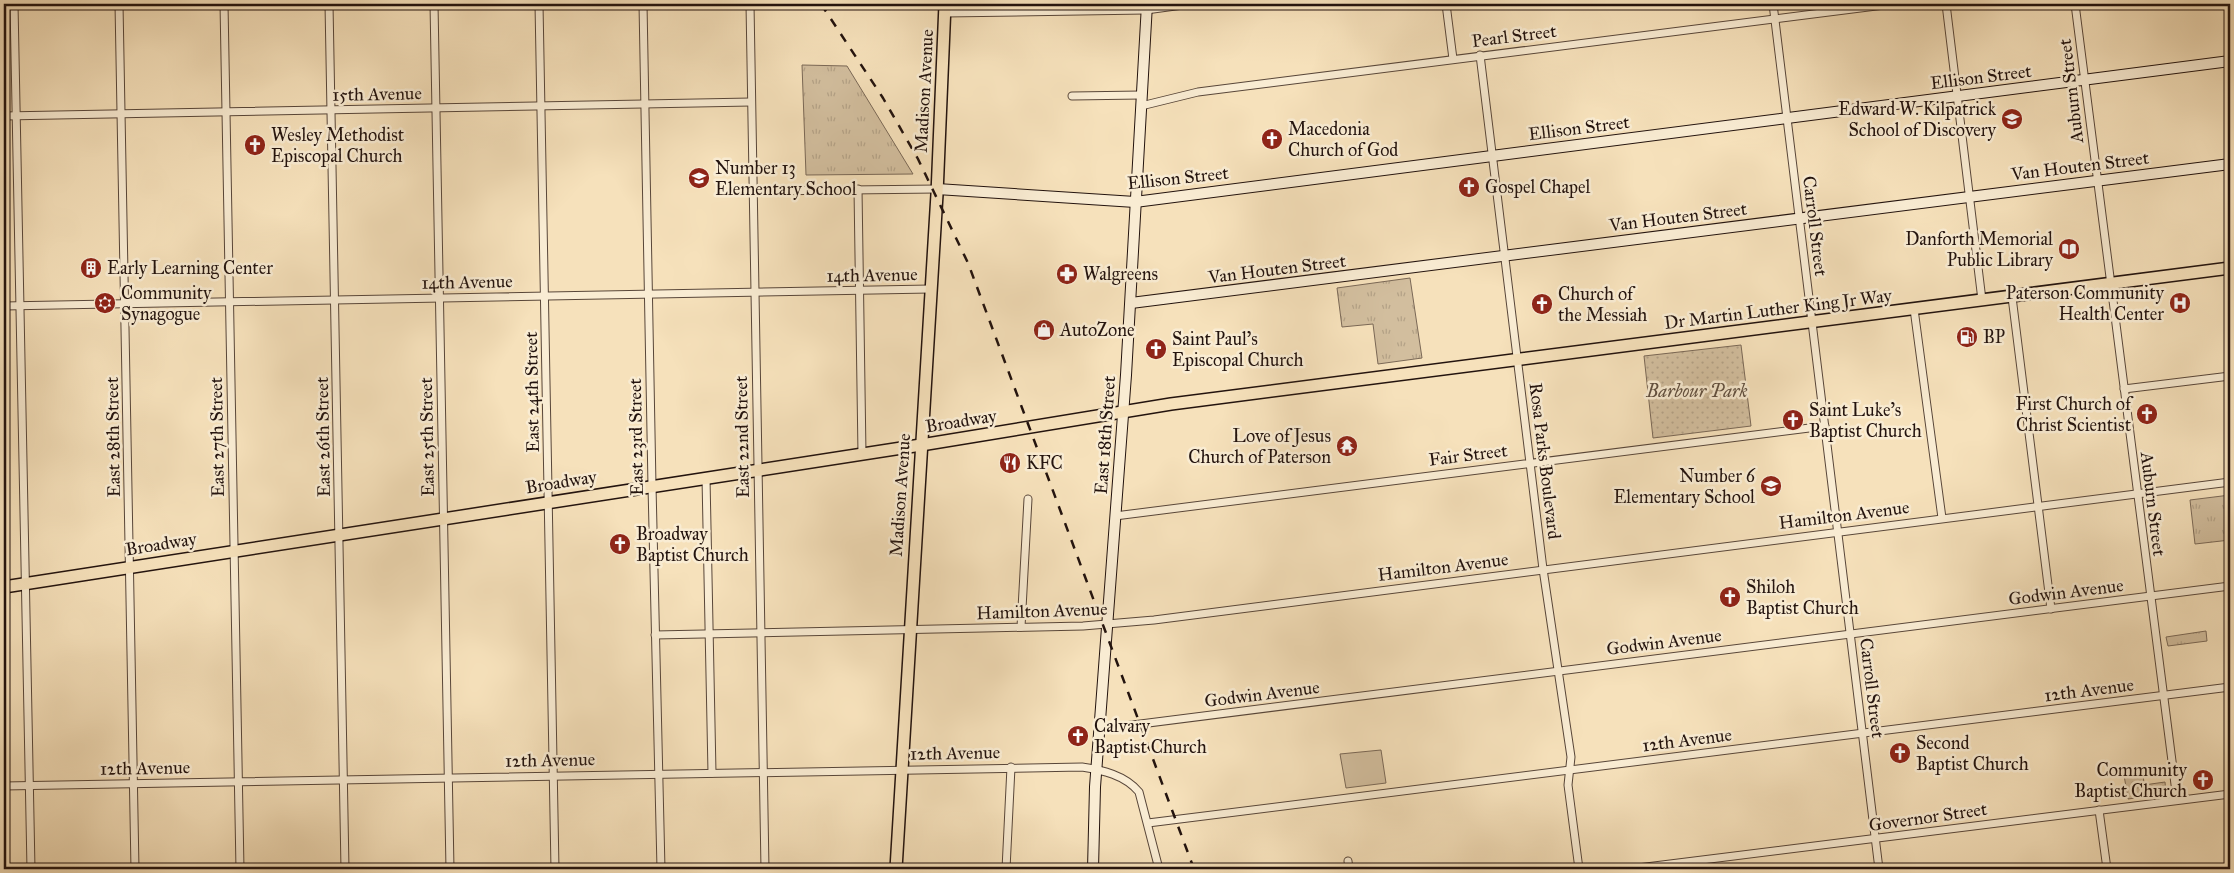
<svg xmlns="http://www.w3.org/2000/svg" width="2234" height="873" viewBox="0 0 2234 873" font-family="'IM FELL Great Primer',serif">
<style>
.grass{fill:url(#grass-tufts);stroke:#7a6856}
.park{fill:url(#park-dots);stroke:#7a6856}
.garden{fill:#d2be9e;stroke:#7a6856}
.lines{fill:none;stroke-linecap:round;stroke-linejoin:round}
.street-casing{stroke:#584639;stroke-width:9}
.secondary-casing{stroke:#23130e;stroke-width:12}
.primary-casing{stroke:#23130e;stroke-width:14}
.street{stroke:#f9ecd3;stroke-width:7}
.secondary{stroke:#f9ecd3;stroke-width:10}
.primary{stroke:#f6e1bb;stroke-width:11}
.rail{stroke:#23130e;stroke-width:2.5;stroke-dasharray:9 9;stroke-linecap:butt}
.labels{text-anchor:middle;stroke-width:5;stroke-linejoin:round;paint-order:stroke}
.street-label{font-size:18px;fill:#23130e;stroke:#f9ecd3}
.poi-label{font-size:18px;fill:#23130e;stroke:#f9ecd3;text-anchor:start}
.park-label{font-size:18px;font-style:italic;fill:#604f40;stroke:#f9ecd3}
</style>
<defs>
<pattern id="grass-tufts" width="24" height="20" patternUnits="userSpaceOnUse" patternTransform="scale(1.25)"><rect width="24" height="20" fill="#d2be9e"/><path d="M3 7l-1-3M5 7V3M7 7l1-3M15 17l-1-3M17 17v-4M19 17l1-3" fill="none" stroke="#b4a287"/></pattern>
<pattern id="park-dots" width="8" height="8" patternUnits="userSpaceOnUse" patternTransform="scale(1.25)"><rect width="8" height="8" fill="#d2be9e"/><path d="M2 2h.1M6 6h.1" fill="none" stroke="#b4a287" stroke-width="1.8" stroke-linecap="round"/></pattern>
</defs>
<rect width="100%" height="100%" fill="#f6e1bb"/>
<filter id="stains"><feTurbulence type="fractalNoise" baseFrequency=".004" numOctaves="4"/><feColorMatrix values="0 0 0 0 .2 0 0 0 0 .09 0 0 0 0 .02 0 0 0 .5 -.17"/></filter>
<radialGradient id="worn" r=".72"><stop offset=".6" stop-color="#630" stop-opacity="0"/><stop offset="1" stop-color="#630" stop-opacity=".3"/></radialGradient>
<g class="grass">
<polygon points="802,65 847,66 913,174 806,175"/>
<polygon points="1410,278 1422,358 1378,364 1373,324 1342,327 1337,288"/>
<polygon points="2230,495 2230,540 2195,544 2190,500"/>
<polygon points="2206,631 2207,641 2168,646 2166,637"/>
</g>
<g class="park">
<polygon points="1741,345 1751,426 1653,438 1644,356"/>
<polygon points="2143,772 2144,785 2165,782 2166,794 2128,799 2124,775"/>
</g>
<polygon class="garden" points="1381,750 1386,783 1346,788 1340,754"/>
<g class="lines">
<g class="street-casing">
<g id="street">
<polyline points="14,4 31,869"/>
<polyline points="119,4 135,869"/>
<polyline points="224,4 240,869"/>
<polyline points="329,4 345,869"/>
<polyline points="434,4 450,869"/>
<polyline points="539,4 555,869"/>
<polyline points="643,4 652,486 661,869"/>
<polyline points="750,4 765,869"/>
<polyline points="1446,4 1453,59"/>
<polyline points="1773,4 1879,869"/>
<polyline points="1946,4 1982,300"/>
<polyline points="2075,4 2177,800"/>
<polyline points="945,13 1146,10 1190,4"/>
<polyline points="1480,55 1543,569 1571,757 1568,785 1579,869"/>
<polyline points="1072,96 1141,95"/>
<polyline points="1141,106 1198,92 1892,4"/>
<polyline points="4,116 751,102"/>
<polyline points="858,189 862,454"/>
<polyline points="753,191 937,189"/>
<polyline points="2012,297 2051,609"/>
<polyline points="4,306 930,289"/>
<polyline points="1914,309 1942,518"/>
<polyline points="2124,389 2230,376"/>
<polyline points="706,478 712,773"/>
<polyline points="1115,516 1825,426"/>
<polyline points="1021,627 1028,499"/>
<polyline points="655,635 1083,626 1154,620 2230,482"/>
<polyline points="1101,729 2230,586"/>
<path d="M4,786l1078,-19c20,3 43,8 57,25l20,77"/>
<polyline points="2099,810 2107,869"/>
<polyline points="1148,823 2230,687"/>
<polyline points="1348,861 1349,869"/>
<polyline points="1006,869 1011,767"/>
<polyline points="1630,869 2230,794"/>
</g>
</g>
<g class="secondary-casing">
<g id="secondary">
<polyline points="937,189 1135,202 2230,61"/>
<polyline points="1131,303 2230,164"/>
<polyline points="1093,869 1095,787 1126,375 1147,4"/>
</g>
</g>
<g class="primary-casing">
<g id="primary">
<polyline points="4,587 921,445 1171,404 2230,268"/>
<polyline points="896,869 937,194 945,4"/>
</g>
</g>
<use href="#street" class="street"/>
<use href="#secondary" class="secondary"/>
<use href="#primary" class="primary"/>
<polyline class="rail" points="821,4 883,98 918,159 968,263 1194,869"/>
</g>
<defs>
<g id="school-disc" transform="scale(1.125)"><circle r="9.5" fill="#8f2418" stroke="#f9ecd3"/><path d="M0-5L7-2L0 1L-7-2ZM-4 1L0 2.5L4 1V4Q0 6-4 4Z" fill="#fff"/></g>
<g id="church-disc" transform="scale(1.125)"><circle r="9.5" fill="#8f2418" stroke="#f9ecd3"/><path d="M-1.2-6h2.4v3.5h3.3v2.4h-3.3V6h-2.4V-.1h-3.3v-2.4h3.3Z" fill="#fff"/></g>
<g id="library-disc" transform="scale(1.125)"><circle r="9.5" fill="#8f2418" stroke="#f9ecd3"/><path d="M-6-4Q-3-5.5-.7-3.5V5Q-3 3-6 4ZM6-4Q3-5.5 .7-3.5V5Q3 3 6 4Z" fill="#fff"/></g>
<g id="building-disc" transform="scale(1.125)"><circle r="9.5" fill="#8f2418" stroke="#f9ecd3"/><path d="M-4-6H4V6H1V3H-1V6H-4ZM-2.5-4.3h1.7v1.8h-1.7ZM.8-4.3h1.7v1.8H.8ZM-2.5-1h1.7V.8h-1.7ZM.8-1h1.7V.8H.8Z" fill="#fff"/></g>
<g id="pharmacy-disc" transform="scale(1.125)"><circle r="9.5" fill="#8f2418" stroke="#f9ecd3"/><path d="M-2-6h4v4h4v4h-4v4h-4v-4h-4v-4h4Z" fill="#fff"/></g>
<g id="synagogue-disc" transform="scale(1.125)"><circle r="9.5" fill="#8f2418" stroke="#f9ecd3"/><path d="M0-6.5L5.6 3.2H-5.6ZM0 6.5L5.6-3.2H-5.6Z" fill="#fff"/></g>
<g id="hospital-disc" transform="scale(1.125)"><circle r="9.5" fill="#8f2418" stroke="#f9ecd3"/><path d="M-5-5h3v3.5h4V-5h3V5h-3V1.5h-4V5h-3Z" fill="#fff"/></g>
<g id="shop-disc" transform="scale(1.125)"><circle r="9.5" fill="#8f2418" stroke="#f9ecd3"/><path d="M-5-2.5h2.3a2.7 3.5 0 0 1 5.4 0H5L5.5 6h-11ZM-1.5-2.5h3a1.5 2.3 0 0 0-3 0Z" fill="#fff"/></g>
<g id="fuel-disc" transform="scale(1.125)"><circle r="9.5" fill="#8f2418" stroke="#f9ecd3"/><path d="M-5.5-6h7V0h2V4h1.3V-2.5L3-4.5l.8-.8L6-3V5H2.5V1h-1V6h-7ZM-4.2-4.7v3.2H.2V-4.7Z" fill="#fff"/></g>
<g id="temple-disc" transform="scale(1.125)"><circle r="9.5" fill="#8f2418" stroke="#f9ecd3"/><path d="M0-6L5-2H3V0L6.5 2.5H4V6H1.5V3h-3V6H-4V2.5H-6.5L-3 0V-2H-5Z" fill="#fff"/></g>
<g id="restaurant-disc" transform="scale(1.125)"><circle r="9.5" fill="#8f2418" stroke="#f9ecd3"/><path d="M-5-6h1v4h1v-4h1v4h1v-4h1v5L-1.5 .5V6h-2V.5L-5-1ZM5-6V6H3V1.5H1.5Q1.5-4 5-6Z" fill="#fff"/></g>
</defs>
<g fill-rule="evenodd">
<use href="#school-disc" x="2012" y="119"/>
<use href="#church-disc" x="1272" y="139"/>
<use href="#church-disc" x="255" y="145"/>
<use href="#school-disc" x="699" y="178"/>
<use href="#church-disc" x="1469" y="187"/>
<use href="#library-disc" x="2069" y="249"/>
<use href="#building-disc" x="91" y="268"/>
<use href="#pharmacy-disc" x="1067" y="274"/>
<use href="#synagogue-disc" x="105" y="303"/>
<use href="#hospital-disc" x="2180" y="303"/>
<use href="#church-disc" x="1542" y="304"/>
<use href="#shop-disc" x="1044" y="330"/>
<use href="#fuel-disc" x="1967" y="337"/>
<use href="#church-disc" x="1156" y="349"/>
<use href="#church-disc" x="2147" y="414"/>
<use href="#church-disc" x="1793" y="420"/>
<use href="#temple-disc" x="1347" y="446"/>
<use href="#restaurant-disc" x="1010" y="463"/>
<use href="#school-disc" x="1771" y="486"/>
<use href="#church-disc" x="620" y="544"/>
<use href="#church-disc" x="1730" y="597"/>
<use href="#church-disc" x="1078" y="736"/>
<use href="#church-disc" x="1900" y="753"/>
<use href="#church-disc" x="2203" y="780"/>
</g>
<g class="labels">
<g class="street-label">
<text transform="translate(1514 36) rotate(-7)" y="6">Pearl Street</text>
<text transform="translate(1981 77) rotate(-7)" y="6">Ellison Street</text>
<text transform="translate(924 91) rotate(-87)" y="6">Madison Avenue</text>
<text transform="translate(2071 91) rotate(-97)" y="6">Auburn Street</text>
<text transform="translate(377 94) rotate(-1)" y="6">15th Avenue</text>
<text transform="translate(1579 128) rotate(-7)" y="6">Ellison Street</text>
<text transform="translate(2080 166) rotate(-7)" y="6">Van Houten Street</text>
<text transform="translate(1178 178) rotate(-6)" y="6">Ellison Street</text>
<text transform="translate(1678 217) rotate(-7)" y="6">Van Houten Street</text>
<text transform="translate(1815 226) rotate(83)" y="6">Carroll Street</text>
<text transform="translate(1277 269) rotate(-7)" y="6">Van Houten Street</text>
<text transform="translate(872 275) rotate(-1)" y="6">14th Avenue</text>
<text transform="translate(467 282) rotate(-1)" y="6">14th Avenue</text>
<text transform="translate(1778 309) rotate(-7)" y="6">Dr Martin Luther King Jr Way</text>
<text transform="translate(532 392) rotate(-91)" y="6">East 24th Street</text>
<text transform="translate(961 421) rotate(-9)" y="6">Broadway</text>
<text transform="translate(1105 435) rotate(-86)" y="6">East 18th Street</text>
<text transform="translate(113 437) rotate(-91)" y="6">East 28th Street</text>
<text transform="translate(217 437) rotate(-91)" y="6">East 27th Street</text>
<text transform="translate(323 437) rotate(-91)" y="6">East 26th Street</text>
<text transform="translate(427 437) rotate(-91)" y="6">East 25th Street</text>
<text transform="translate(636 437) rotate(-91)" y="6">East 23rd Street</text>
<text transform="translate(742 437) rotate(-91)" y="6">East 22nd Street</text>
<text transform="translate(1468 455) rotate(-7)" y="6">Fair Street</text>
<text transform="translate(1545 461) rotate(83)" y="6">Rosa Parks Boulevard</text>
<text transform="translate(561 482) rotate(-9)" y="6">Broadway</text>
<text transform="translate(900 495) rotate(-86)" y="6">Madison Avenue</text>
<text transform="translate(2153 504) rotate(83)" y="6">Auburn Street</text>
<text transform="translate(1844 515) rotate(-7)" y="6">Hamilton Avenue</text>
<text transform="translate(161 544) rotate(-9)" y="6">Broadway</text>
<text transform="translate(1443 567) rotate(-7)" y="6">Hamilton Avenue</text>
<text transform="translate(2066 592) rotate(-7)" y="6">Godwin Avenue</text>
<text transform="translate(1042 611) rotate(-2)" y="6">Hamilton Avenue</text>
<text transform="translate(1664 642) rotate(-7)" y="6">Godwin Avenue</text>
<text transform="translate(1872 688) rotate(83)" y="6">Carroll Street</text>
<text transform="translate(2089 690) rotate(-7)" y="6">12th Avenue</text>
<text transform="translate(1262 694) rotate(-7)" y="6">Godwin Avenue</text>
<text transform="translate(1687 740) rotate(-7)" y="6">12th Avenue</text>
<text transform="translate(955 753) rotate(-1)" y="6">12th Avenue</text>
<text transform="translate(550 760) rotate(-1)" y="6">12th Avenue</text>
<text transform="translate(145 768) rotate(-1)" y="6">12th Avenue</text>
<text transform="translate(1928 817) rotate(-8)" y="6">Governor Street</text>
</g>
<g class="poi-label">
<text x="1996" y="115" text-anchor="end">Edward W. Kilpatrick<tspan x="1996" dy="21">School of Discovery</tspan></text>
<text x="1288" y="135">Macedonia<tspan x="1288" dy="21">Church of God</tspan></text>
<text x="271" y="141">Wesley Methodist<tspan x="271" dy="21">Episcopal Church</tspan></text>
<text x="715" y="174">Number 13<tspan x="715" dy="21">Elementary School</tspan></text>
<text x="1485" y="193">Gospel Chapel</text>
<text x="2053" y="245" text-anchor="end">Danforth Memorial<tspan x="2053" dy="21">Public Library</tspan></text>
<text x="107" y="274">Early Learning Center</text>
<text x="1083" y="280">Walgreens</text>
<text x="121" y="299">Community<tspan x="121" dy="21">Synagogue</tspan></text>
<text x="2164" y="299" text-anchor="end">Paterson Community<tspan x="2164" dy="21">Health Center</tspan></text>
<text x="1558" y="300">Church of<tspan x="1558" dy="21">the Messiah</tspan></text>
<text x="1060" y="336">AutoZone</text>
<text x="1983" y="343">BP</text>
<text x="1172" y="345">Saint Paul's<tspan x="1172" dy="21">Episcopal Church</tspan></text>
<text x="2131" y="410" text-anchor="end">First Church of<tspan x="2131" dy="21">Christ Scientist</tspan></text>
<text x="1809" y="416">Saint Luke's<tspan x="1809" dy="21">Baptist Church</tspan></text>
<text x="1331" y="442" text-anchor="end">Love of Jesus<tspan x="1331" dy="21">Church of Paterson</tspan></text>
<text x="1026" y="469">KFC</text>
<text x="1755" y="482" text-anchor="end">Number 6<tspan x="1755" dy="21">Elementary School</tspan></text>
<text x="636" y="540">Broadway<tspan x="636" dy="21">Baptist Church</tspan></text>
<text x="1746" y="593">Shiloh<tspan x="1746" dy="21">Baptist Church</tspan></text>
<text x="1094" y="732">Calvary<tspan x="1094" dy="21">Baptist Church</tspan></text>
<text x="1916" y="749">Second<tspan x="1916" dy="21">Baptist Church</tspan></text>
<text x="2187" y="776" text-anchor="end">Community<tspan x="2187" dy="21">Baptist Church</tspan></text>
</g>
<g class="park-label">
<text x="1697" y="397">Barbour Park</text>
</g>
</g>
<rect width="2234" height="873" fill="none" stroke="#f6e1bb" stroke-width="20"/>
<rect x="5" y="5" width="2224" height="863" fill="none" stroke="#23130e" stroke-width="2.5"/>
<rect x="10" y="10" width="2214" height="853" fill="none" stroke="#23130e"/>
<rect width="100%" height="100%" filter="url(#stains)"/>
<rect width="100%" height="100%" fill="url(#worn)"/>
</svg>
